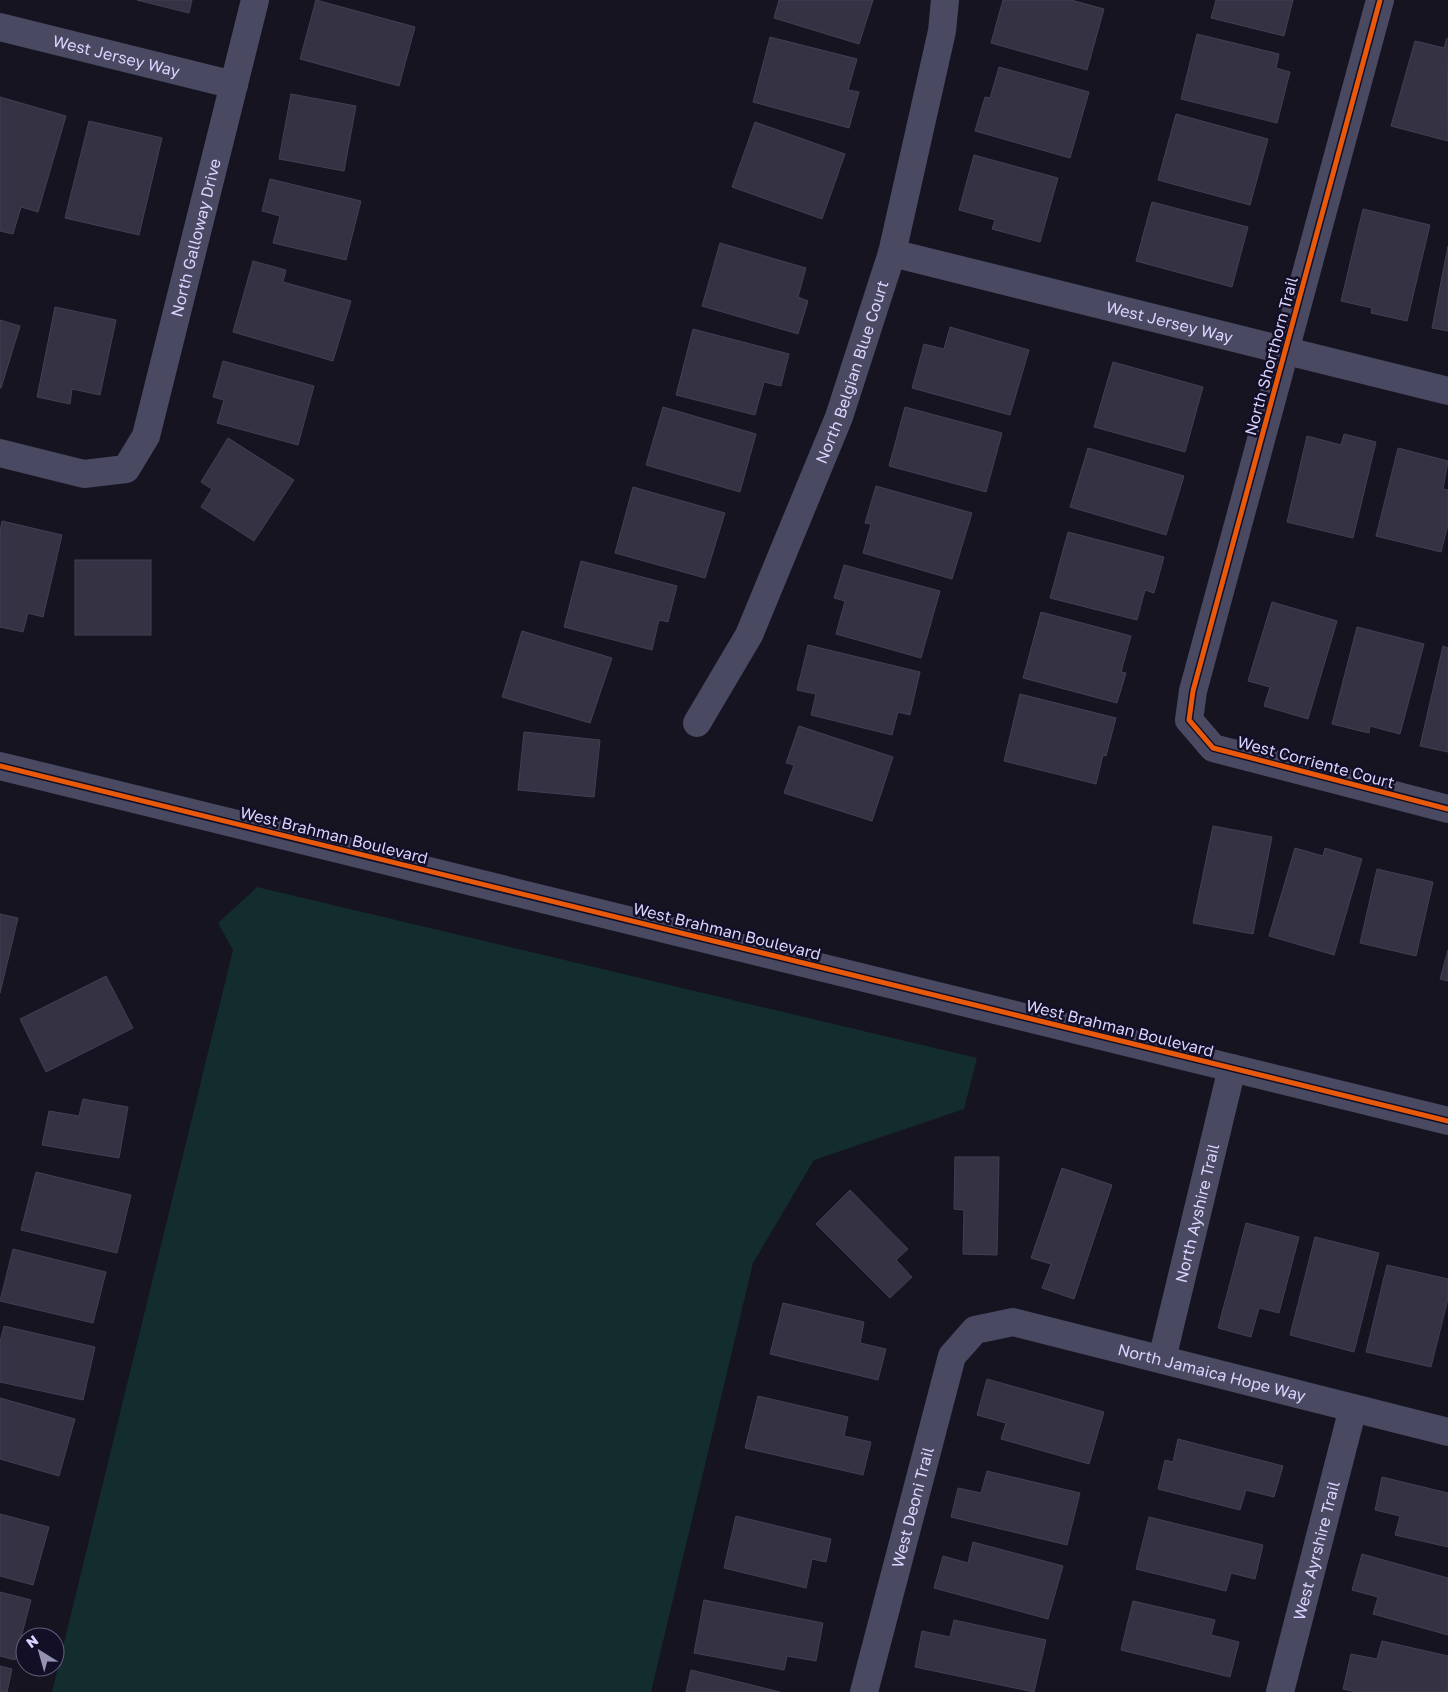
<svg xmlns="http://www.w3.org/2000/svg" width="1448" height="1692" viewBox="0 0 1448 1692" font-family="'Golos Text',sans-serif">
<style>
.green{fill:#132c2d}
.building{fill:#343243;stroke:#433f54}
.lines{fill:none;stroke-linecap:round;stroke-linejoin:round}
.minor{stroke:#4a4962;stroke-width:28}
.cycleway-casing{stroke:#130f26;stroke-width:8}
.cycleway{stroke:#e8590c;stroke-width:5}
.labels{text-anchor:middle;stroke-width:5;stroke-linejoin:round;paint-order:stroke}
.street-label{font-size:16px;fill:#d9d4ff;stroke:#130f26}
</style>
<rect width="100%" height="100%" fill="#161421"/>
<polygon class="green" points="257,887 977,1058 964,1109 814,1160 753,1263 651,1692 52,1692 233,950 218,923"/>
<g class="building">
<polygon points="137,0 192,0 189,13"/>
<polygon points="316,0 415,27 399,86 300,59"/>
<polygon points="779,0 873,0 859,44 774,18"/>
<polygon points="1003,0 1071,0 1104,9 1087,70 991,43"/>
<polygon points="1216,0 1293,0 1284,36 1211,18"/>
<polygon points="1197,34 1279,54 1276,68 1290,72 1277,123 1181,99"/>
<polygon points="770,37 857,59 848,90 859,92 849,128 753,102"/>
<polygon points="1447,38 1448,141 1391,126 1415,41 1444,48"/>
<polygon points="999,67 1089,92 1070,158 975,131 985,97 990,98"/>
<polygon points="291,94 356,106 344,171 279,159"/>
<polygon points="0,97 66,116 38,212 21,207 13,234 0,231"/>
<polygon points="1176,114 1268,139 1250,205 1158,180"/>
<polygon points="89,121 162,138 139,235 65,218"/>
<polygon points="755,122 845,154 822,219 732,187"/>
<polygon points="974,155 1058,178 1040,242 992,229 995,220 959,210"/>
<polygon points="270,179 361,201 346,260 273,243 280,216 262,211"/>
<polygon points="1152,202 1248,227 1232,287 1136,261"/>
<polygon points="1363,209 1430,225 1407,321 1371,313 1372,308 1341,301"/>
<polygon points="720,243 806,268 798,297 808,301 798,334 702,306"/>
<polygon points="1448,246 1448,331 1432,328"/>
<polygon points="253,261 286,270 283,282 351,301 333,361 233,332"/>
<polygon points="55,307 116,320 100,395 72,389 70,404 37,397"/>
<polygon points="0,320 20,326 1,388 0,388"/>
<polygon points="950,327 1029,350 1010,415 912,388 924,344 944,349"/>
<polygon points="693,329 789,354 781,386 764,382 755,415 676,395"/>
<polygon points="223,361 314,386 298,445 217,423 224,400 213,397"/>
<polygon points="1113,362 1203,387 1185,452 1094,427"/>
<polygon points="663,407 756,434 740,492 646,465"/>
<polygon points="905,407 1002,433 986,492 889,466"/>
<polygon points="1344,434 1376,442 1353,538 1287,522 1307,436 1341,445"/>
<polygon points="228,438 294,480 254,541 201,507 212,489 201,482"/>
<polygon points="1088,448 1184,476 1166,535 1070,507"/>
<polygon points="1398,448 1448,461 1443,489 1448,490 1448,525 1441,552 1376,536"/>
<polygon points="876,486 972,513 952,579 863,553 871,524 865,523"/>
<polygon points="633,487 725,513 705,578 615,553"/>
<polygon points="2,521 62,535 43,617 28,613 23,632 0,627 0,531"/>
<polygon points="1068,532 1164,557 1154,593 1145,590 1137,620 1050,598"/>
<rect x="75" y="560" width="76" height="75"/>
<polygon points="581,561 677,586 668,622 659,620 652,650 564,627"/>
<polygon points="844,565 940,591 921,658 836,634 845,601 834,598"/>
<polygon points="1272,602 1337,621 1308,719 1264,706 1270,687 1248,681"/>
<polygon points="1041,612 1131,636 1121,672 1126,673 1117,703 1023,678"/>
<polygon points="1357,627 1424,644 1400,734 1370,726 1369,733 1332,724"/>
<polygon points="522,631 612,658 590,723 502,697"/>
<polygon points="808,645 920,672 910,715 898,712 892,735 811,715 816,694 797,690"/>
<polygon points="1443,646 1448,648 1448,752 1420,746"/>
<polygon points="1020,694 1116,718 1106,756 1103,755 1096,784 1004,761"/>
<polygon points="799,726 893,757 872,821 784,793 794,765 786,763"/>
<polygon points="524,732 600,740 594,797 518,790"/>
<polygon points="1213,826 1272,837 1253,934 1193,923"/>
<polygon points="1295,848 1323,856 1325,848 1362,859 1334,955 1269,936"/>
<polygon points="1377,869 1433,882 1416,956 1360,943"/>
<polygon points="0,914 18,918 0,993"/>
<polygon points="1448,950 1448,981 1440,979"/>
<polygon points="106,976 133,1028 46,1072 20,1019"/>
<polygon points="83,1099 128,1107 119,1158 42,1145 49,1111 79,1116"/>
<polygon points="955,1157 999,1157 997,1255 963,1254 964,1210 954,1209"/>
<polygon points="1062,1168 1112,1185 1074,1299 1042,1288 1051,1264 1031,1258"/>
<polygon points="36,1172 131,1195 117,1253 21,1230"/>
<polygon points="850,1190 908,1249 896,1260 912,1277 890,1298 816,1224"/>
<polygon points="1246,1223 1299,1237 1279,1313 1259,1308 1251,1337 1218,1328"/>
<polygon points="1315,1237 1379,1253 1354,1352 1290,1335"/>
<polygon points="13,1249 106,1272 93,1323 0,1301"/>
<polygon points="1387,1265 1448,1279 1448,1299 1431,1367 1366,1352"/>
<polygon points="783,1303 864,1322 860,1343 886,1349 878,1380 770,1354"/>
<polygon points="4,1326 95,1347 83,1400 0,1382 0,1342"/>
<polygon points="987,1379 1104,1412 1089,1464 1001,1439 1006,1423 977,1415"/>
<polygon points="758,1396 848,1417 844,1436 871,1442 863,1475 745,1448"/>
<polygon points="0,1398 75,1419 59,1476 0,1459"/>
<polygon points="1178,1439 1283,1466 1274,1497 1246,1490 1240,1510 1158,1489 1165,1460 1173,1462"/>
<polygon points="987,1471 1080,1493 1067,1545 951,1517 958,1488 981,1493"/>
<polygon points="1382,1477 1448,1493 1448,1547 1395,1535 1400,1516 1375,1510"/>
<polygon points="0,1514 49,1527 33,1585 0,1576"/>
<polygon points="736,1516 831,1539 826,1562 812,1559 806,1588 724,1568"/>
<polygon points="1149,1517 1263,1545 1255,1579 1231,1573 1226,1591 1136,1569"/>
<polygon points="973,1542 1063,1566 1048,1619 934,1588 943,1556 968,1563"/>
<polygon points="1362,1554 1448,1578 1448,1635 1373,1614 1378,1597 1352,1590"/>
<polygon points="0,1592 31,1600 15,1660 0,1656"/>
<polygon points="704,1600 823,1623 816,1661 787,1656 784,1670 694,1653"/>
<polygon points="1133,1601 1215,1620 1211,1635 1239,1642 1230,1677 1121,1650"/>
<polygon points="954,1620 1046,1640 1034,1692 915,1667 922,1631 950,1637"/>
<polygon points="1382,1641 1448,1656 1448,1692 1357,1692 1343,1689 1351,1654 1377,1659"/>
<polygon points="0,1666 12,1669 7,1692 0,1692"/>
<polygon points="691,1670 780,1692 686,1692"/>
</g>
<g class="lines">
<g class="minor">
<polyline points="1380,0 1193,691 1189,720 1213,748 1448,809"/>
<path id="s1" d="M0,27l234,58"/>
<path id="s2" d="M892,253l556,138"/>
<path id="s3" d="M0,453l84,21 42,-5 20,-33 109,-436"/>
<path id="s4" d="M697,723l52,-88 90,-218 53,-164 50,-222 3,-31"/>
<polyline points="0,766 1448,1121"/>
<path id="s5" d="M1162,1359l70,-291"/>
<path id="s6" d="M864,1692l88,-336 23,-26 38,-8 435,110"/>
<path id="s7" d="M1280,1692l73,-284"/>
</g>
<g class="cycleway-casing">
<g id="cycleway">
<polyline points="1380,0 1193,691 1189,720 1213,748 1448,809"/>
<polyline points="0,766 1448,1121"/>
</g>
</g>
<use href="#cycleway" class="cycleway"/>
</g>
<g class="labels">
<g class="street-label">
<text dy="6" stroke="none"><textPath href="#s1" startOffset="120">West Jersey Way</textPath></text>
<text dy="6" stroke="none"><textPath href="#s3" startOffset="372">North Galloway Drive</textPath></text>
<text dy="6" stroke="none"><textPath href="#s2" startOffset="286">West Jersey Way</textPath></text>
<text transform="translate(1271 356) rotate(-75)" y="6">North Shorthorn Trail</text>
<text dy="6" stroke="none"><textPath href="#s4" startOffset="385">North Belgian Blue Court</textPath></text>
<text transform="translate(1316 762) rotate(15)" y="6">West Corriente Court</text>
<text transform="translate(334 835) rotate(14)" y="6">West Brahman Boulevard</text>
<text transform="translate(727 931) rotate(14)" y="6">West Brahman Boulevard</text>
<text transform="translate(1120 1028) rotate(14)" y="6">West Brahman Boulevard</text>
<text dy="6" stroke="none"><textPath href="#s5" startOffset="150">North Ayshire Trail</textPath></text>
<text dy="6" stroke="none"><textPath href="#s6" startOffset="626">North Jamaica Hope Way</textPath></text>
<text dy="6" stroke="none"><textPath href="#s6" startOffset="191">West Deoni Trail</textPath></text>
<text dy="6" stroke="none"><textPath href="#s7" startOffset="146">West Ayrshire Trail</textPath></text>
</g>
</g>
<g transform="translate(40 1652) rotate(323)"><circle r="24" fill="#130f26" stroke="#625e7d"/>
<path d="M0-4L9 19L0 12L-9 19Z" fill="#9591b1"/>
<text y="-8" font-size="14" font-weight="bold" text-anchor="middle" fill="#d9d4ff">N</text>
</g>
</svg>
